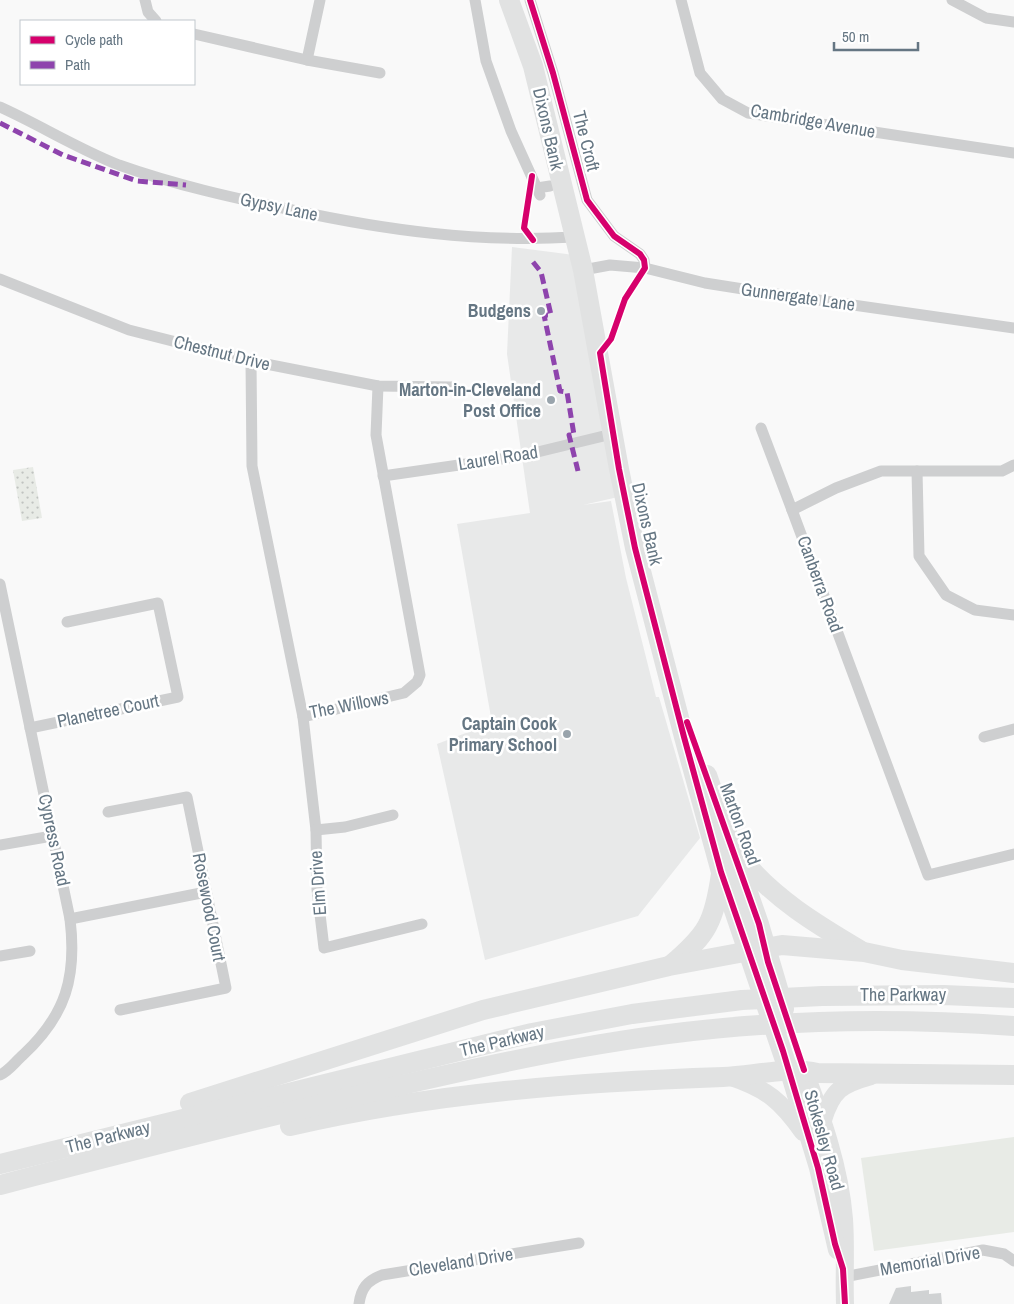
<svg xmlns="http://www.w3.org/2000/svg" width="1014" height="1304" viewBox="0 0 1014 1304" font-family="'Archivo Narrow',sans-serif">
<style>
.built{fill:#e8e9e9}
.park{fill:url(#park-dots)}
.pitch{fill:#e8ebe6}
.building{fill:#d0d2d3}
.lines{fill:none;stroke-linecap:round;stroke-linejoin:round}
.street{stroke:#cecfd0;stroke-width:11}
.primary{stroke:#e1e2e2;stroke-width:18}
.highway{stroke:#e1e2e2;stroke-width:20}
.quiet{stroke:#8e44ad;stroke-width:5;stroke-dasharray:10 5;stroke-linecap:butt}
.cycleway-casing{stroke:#fff;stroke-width:9}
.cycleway{stroke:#d6006c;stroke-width:6}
.poi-dot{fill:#99a4ac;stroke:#fff;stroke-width:2}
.labels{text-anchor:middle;stroke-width:5;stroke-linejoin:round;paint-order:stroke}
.street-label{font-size:18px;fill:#657683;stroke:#fff}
.poi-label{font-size:18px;font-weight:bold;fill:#657683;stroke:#fff;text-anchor:end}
</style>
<defs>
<pattern id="park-dots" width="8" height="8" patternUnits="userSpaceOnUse" patternTransform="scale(1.25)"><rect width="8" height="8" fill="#e8ebe6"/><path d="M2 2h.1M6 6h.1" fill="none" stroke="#c0c3c0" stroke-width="1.8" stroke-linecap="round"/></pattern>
</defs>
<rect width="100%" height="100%" fill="#f9f9f9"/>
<polygon class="built" points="512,247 582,256 627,495 583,505 611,501 626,578 656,697 659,697 700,838 638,916 485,960 437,744 492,723 457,524 530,513 507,354"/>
<polygon class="park" points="33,467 42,518 22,521 13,470"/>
<polygon class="pitch" points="1014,1137 1014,1232 874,1251 861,1158"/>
<polygon class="building" points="911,1286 911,1292 929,1290 929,1294 941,1293 942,1304 889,1304 896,1288"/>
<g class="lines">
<g class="street">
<polyline points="145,0 148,12 156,21"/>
<polyline points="475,0 486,61 511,131 540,195"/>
<polyline points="530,0 553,73 587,200 614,236 640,254 644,260 645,268"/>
<polyline points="681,0 700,73 722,99 748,113 1014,153"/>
<polyline points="952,0 986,18 1014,22"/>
<polyline points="194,34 307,60 320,0"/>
<polyline points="307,60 380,73"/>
<path d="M0,107c40,18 78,42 119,58 56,20 115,33 173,45 93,20 186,33 282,27"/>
<polyline points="537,188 550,186"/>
<polyline points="583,270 610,265 645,268 705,283 762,292 1014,328"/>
<polyline points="0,279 129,330 251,361 378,386 452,387"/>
<polyline points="251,361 252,466 303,717 404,693 417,682 420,675 376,435 378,386"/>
<polyline points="761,428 792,510"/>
<polyline points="1014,465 1002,471 881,471 836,488 792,510 928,875 1014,854"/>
<polyline points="917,471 919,556 946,595 975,610 1014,615"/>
<polyline points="383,476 521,456 612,434"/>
<path d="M0,584l70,335c7,58 -4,96 -47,136 -7,6 -14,16 -23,20"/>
<polyline points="303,717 316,830 317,889 324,948 422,924"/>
<polyline points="30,728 178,697 158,603 67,622"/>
<polyline points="984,737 1014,729"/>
<polyline points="108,812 187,797 226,988 120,1010"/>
<polyline points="316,830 345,827 393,815"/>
<polyline points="0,845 52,836"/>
<polyline points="70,919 206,892"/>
<polyline points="0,956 30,951"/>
<polyline points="844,1277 983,1250 1004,1254 1014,1261"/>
<path d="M359,1304c2,-16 8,-23 23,-29l197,-32"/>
</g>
<g class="primary">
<path d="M804,1070c18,47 36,98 40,149 2,28 0,57 1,85"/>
<polyline points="789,1072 818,1168 837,1250"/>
<path d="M731,1077c36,12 50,24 72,55"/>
<path d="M823,1120c9,-30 19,-36 48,-44"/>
</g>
<g class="highway">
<polyline points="509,0 533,66 583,270 619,469 635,548 684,737 721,872 789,1072"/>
<polyline points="707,775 759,924 784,1009"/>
<path d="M741,858c32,40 75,66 119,92"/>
<path d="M671,965c37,-31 43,-43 50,-91"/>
<polyline points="190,1103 483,1010 669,966 782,945 864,952 902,960 1014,973"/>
<path d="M290,1126c142,-33 287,-44 433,-49 30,-1 65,-11 94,-4l197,2"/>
<polyline points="0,1164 532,1033 632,1014 742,1000 822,996 944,995 1014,998"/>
<path d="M0,1185c131,-34 261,-67 393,-98 121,-28 243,-54 367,-62 85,-6 170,-5 254,1"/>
</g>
<g class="quiet">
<polyline points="0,123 63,155 137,181 186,185"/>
<polyline points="533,262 541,272 551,315 544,315 560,391 567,392 574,435 569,435 578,471"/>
</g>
<g class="cycleway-casing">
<g id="cycleway">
<polyline points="530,0 553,73 587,200 614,236 640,254 644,260 645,268 625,299 611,339 600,353 619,469 635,548 684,737 721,872 783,1051 818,1168 835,1244 843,1269 845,1304"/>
<polyline points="532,176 524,228 533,240"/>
<polyline points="687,722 759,924 768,962 804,1070"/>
</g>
</g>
<use href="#cycleway" class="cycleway"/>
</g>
<g class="poi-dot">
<circle cx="541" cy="311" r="5"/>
<circle cx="551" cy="400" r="5"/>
<circle cx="567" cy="734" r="5"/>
</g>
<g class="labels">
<g class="street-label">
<text transform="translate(813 121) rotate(10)" y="6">Cambridge Avenue</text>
<text transform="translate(548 129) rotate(77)" y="6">Dixons Bank</text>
<text transform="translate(586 141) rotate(76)" y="6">The Croft</text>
<text transform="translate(279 207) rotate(12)" y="6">Gypsy Lane</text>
<text transform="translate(798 297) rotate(8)" y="6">Gunnergate Lane</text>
<text transform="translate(222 353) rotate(14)" y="6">Chestnut Drive</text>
<text transform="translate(498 458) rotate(-9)" y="6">Laurel Road</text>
<text transform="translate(647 524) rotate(77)" y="6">Dixons Bank</text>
<text transform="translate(820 584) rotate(70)" y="6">Canberra Road</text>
<text transform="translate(349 705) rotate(-11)" y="6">The Willows</text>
<text transform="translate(108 711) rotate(-12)" y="6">Planetree Court</text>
<text transform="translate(740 824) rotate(70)" y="6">Marton Road</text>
<text transform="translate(54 840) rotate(78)" y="6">Cypress Road</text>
<text transform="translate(318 883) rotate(-94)" y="6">Elm Drive</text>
<text transform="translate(209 907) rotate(79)" y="6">Rosewood Court</text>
<text x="903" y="1001">The Parkway</text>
<text transform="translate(502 1041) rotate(-13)" y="6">The Parkway</text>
<text transform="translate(108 1137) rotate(-14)" y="6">The Parkway</text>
<text transform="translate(824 1140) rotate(74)" y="6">Stokesley Road</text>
<text transform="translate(930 1261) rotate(-10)" y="6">Memorial Drive</text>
<text transform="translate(461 1262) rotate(-9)" y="6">Cleveland Drive</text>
</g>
<g class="poi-label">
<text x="531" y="317">Budgens</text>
<text x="541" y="396">Marton-in-Cleveland<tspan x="541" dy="21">Post Office</tspan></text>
<text x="557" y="730">Captain Cook<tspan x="557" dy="21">Primary School</tspan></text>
</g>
</g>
<rect x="20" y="20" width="175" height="65" fill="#ffffff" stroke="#c1c8cd"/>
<rect x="30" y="36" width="25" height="8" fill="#d6006c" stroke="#c1c8cd"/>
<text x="65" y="45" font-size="15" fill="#657683">Cycle path</text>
<rect x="30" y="61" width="25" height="8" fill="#8e44ad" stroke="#c1c8cd"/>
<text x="65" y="70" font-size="15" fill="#657683">Path</text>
<path d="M834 42v8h84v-8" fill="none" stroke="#657683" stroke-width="2.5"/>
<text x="842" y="42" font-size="15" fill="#657683" stroke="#ffffff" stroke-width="4" paint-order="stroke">50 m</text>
</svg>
